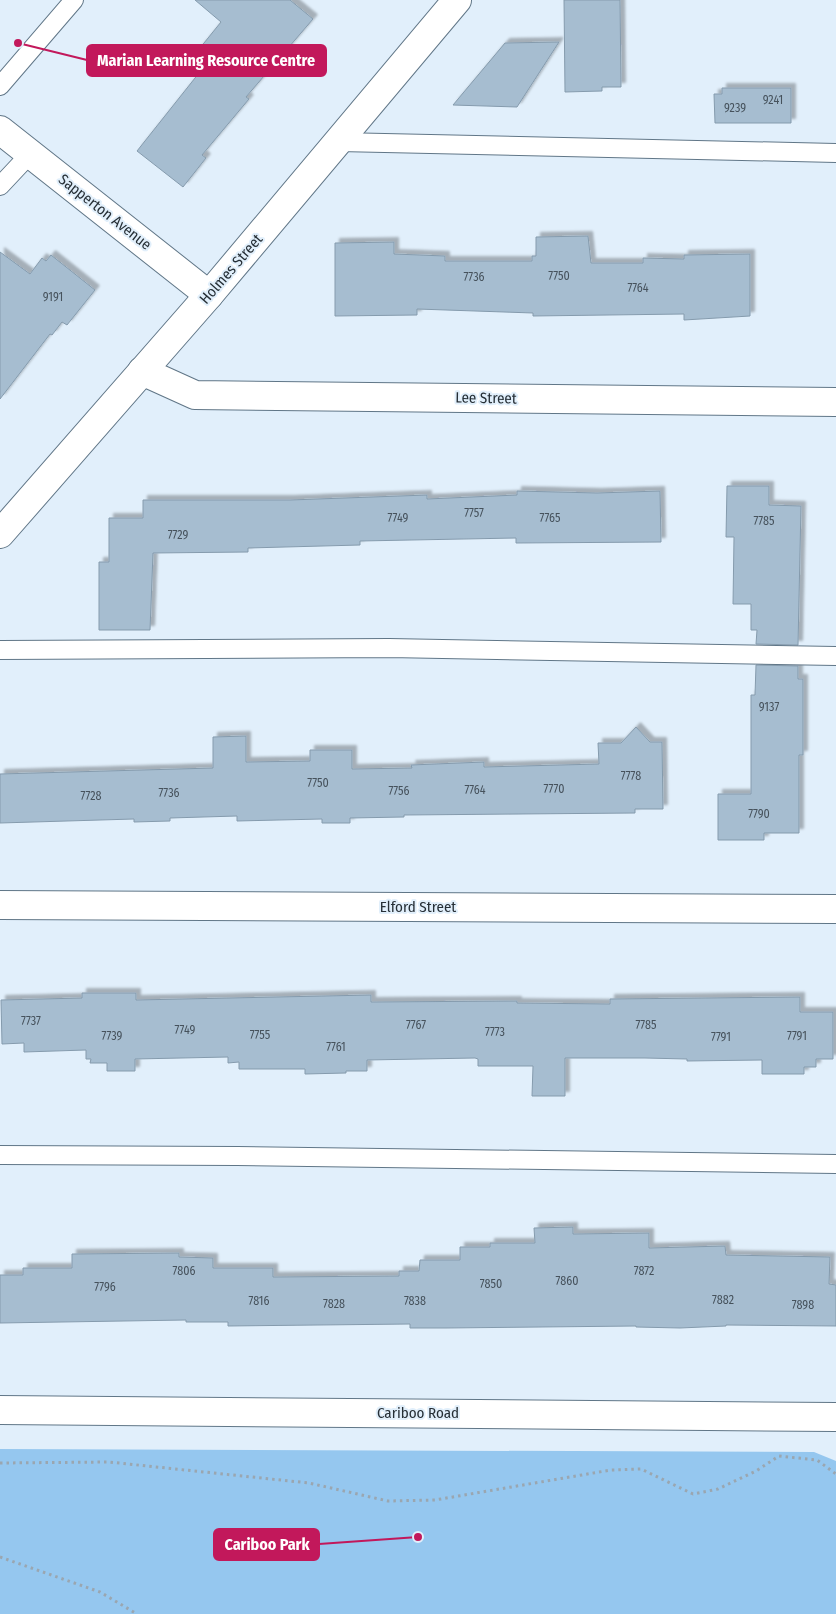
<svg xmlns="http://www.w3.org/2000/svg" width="836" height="1614" viewBox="0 0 836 1614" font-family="'Fira Sans Condensed',sans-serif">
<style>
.green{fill:#95c7ef}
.building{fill:#a6bdd0;stroke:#859bad;filter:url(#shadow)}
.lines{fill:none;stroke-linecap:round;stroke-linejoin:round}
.lane-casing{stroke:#607687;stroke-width:20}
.street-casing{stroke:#607687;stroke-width:30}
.secondary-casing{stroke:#607687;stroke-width:30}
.path{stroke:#9aa6b0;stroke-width:3;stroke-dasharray:2.5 4;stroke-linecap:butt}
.lane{stroke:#fff;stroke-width:18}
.street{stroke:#fff;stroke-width:28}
.secondary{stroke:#fff;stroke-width:28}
.labels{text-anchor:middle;stroke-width:4;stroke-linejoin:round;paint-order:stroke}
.number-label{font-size:12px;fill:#46525c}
.street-label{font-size:15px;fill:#262f36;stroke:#e1effb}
.leader{fill:none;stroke:#c2185b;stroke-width:2}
.callout-dot{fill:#c2185b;stroke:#e1effb;stroke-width:2}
.callout{fill:#c2185b;stroke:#c2185b;stroke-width:2}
.callout-label{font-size:16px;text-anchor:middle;font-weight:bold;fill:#fff}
</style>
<defs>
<filter id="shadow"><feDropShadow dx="4.5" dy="-4.5" stdDeviation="1" flood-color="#0004"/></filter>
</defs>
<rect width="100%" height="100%" fill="#e1effb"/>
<polygon class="green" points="0,1449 814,1452 836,1461 836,1614 0,1614"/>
<g class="building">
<polygon points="195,0 290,0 313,19 246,97 249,99 202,155 206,158 183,187 137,151 199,73 187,64 221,22"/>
<polygon points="564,0 620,0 621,87 602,87 602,91 565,92"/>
<polygon points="559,42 517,107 453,105 505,43"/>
<polygon points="722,88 791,88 791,123 715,123 714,94 722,94"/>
<polygon points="588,236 591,263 643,263 643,258 684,259 684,255 750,254 750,316 684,320 684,314 533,316 533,313 417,309 417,315 335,316 335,243 394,242 394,254 445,256 445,261 532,261 532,256 536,256 536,237"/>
<polygon points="0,252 30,274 42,258 46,261 51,255 95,290 67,325 62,322 52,335 50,334 0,399"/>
<polygon points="727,486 769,486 769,505 801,506 798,645 756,644 757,630 751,630 751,604 733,604 734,537 726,537"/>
<polygon points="517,491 597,493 660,491 661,542 516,543 516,538 360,541 360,545 248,548 248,552 153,553 150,630 99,630 99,562 109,562 109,518 143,518 143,500 290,500 427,495 427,499 517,495"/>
<polygon points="756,665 798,666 798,679 803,679 803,755 799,755 799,833 764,833 764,840 718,840 718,794 751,794 751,695 755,695"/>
<polygon points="636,727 650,742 662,742 663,809 635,809 635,813 404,815 404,817 350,818 350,823 322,823 322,819 237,821 237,816 170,818 170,821 134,822 134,819 0,823 0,774 213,768 213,737 246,736 246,762 310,761 310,750 352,750 352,769 412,768 411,765 484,762 484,767 599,764 598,743 621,743"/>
<polygon points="82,993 136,993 136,1000 371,995 371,1002 517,1001 517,1003 610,1004 610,999 800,997 800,1012 833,1012 833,1059 816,1059 816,1067 804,1067 804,1074 762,1074 762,1060 687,1061 687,1059 645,1058 565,1058 565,1096 532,1096 533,1066 478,1066 478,1059 475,1058 367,1060 367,1071 346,1071 346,1073 305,1074 305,1069 239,1069 239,1062 228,1063 228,1057 135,1059 135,1071 107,1071 107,1063 90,1063 91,1059 86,1059 86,1050 24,1052 24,1043 2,1044 1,1000 82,998"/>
<polygon points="573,1227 573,1234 649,1233 649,1248 725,1246 726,1255 830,1257 829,1284 836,1285 836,1326 726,1325 726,1326 680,1328 636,1327 636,1326 446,1328 410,1328 410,1324 228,1326 228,1322 186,1322 186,1320 0,1323 0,1275 23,1275 23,1268 72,1268 72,1254 179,1253 179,1257 213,1258 213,1268 273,1268 273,1277 399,1276 399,1271 419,1271 420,1260 460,1260 460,1247 490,1247 490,1243 535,1243 534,1228"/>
</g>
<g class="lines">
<g class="lane-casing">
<g id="lane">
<polyline points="0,86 74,0"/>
<polyline points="339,142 836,153"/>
<polyline points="0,186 30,154"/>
<polyline points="0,650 389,648 836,656"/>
<polyline points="0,1155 237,1156 836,1164"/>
</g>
</g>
<g class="street-casing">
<g id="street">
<polyline points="0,130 209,295"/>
<polyline points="142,371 195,395 836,402"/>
<polyline points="0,905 836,909"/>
</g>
</g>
<g class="secondary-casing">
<g id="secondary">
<polyline points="0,534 209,295 457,0"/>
<polyline points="0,1410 836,1417"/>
</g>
</g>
<g class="path">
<polyline points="0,1463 109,1462 309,1483 388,1501 435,1500 611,1470 641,1469 693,1494 718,1489 756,1471 779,1456 817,1460 836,1474"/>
<polyline points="0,1557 100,1592 137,1614"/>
</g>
<use href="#lane" class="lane"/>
<use href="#street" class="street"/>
<use href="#secondary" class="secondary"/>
</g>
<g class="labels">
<g class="number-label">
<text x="773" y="104">9241</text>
<text x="735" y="112">9239</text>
<text x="559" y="280">7750</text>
<text x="474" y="281">7736</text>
<text x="638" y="292">7764</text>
<text x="53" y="301">9191</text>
<text x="474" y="517">7757</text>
<text x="398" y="522">7749</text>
<text x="550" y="522">7765</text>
<text x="764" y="525">7785</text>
<text x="178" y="539">7729</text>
<text x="769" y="711">9137</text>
<text x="631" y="780">7778</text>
<text x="318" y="787">7750</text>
<text x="554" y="793">7770</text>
<text x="475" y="794">7764</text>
<text x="399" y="795">7756</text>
<text x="169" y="797">7736</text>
<text x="91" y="800">7728</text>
<text x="759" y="818">7790</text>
<text x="31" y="1025">7737</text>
<text x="416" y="1029">7767</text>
<text x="646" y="1029">7785</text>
<text x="185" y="1034">7749</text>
<text x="495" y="1036">7773</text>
<text x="260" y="1039">7755</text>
<text x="112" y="1040">7739</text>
<text x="797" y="1040">7791</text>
<text x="721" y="1041">7791</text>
<text x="336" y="1051">7761</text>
<text x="184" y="1275">7806</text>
<text x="644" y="1275">7872</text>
<text x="567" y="1285">7860</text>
<text x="491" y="1288">7850</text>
<text x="105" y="1291">7796</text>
<text x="723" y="1304">7882</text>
<text x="259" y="1305">7816</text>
<text x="415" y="1305">7838</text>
<text x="334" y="1308">7828</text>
<text x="803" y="1309">7898</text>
</g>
<g class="street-label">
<text transform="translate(105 212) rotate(38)" y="5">Sapperton Avenue</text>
<text transform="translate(231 269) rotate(-49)" y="5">Holmes Street</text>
<text transform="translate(486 398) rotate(1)" y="5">Lee Street</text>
<text x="418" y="912">Elford Street</text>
<text x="418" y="1418">Cariboo Road</text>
</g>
</g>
<path class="leader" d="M18 43L87 60M418 1537L319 1544"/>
<g class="callout-dot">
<circle cx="18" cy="43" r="5"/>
<circle cx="418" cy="1537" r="5"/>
</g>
<g class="callout">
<rect x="87" y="45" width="239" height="31" rx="5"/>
<rect x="214" y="1529" width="105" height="31" rx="5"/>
</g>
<g class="callout-label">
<text x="206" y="66">Marian Learning Resource Centre</text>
<text x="267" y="1550">Cariboo Park</text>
</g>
</svg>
